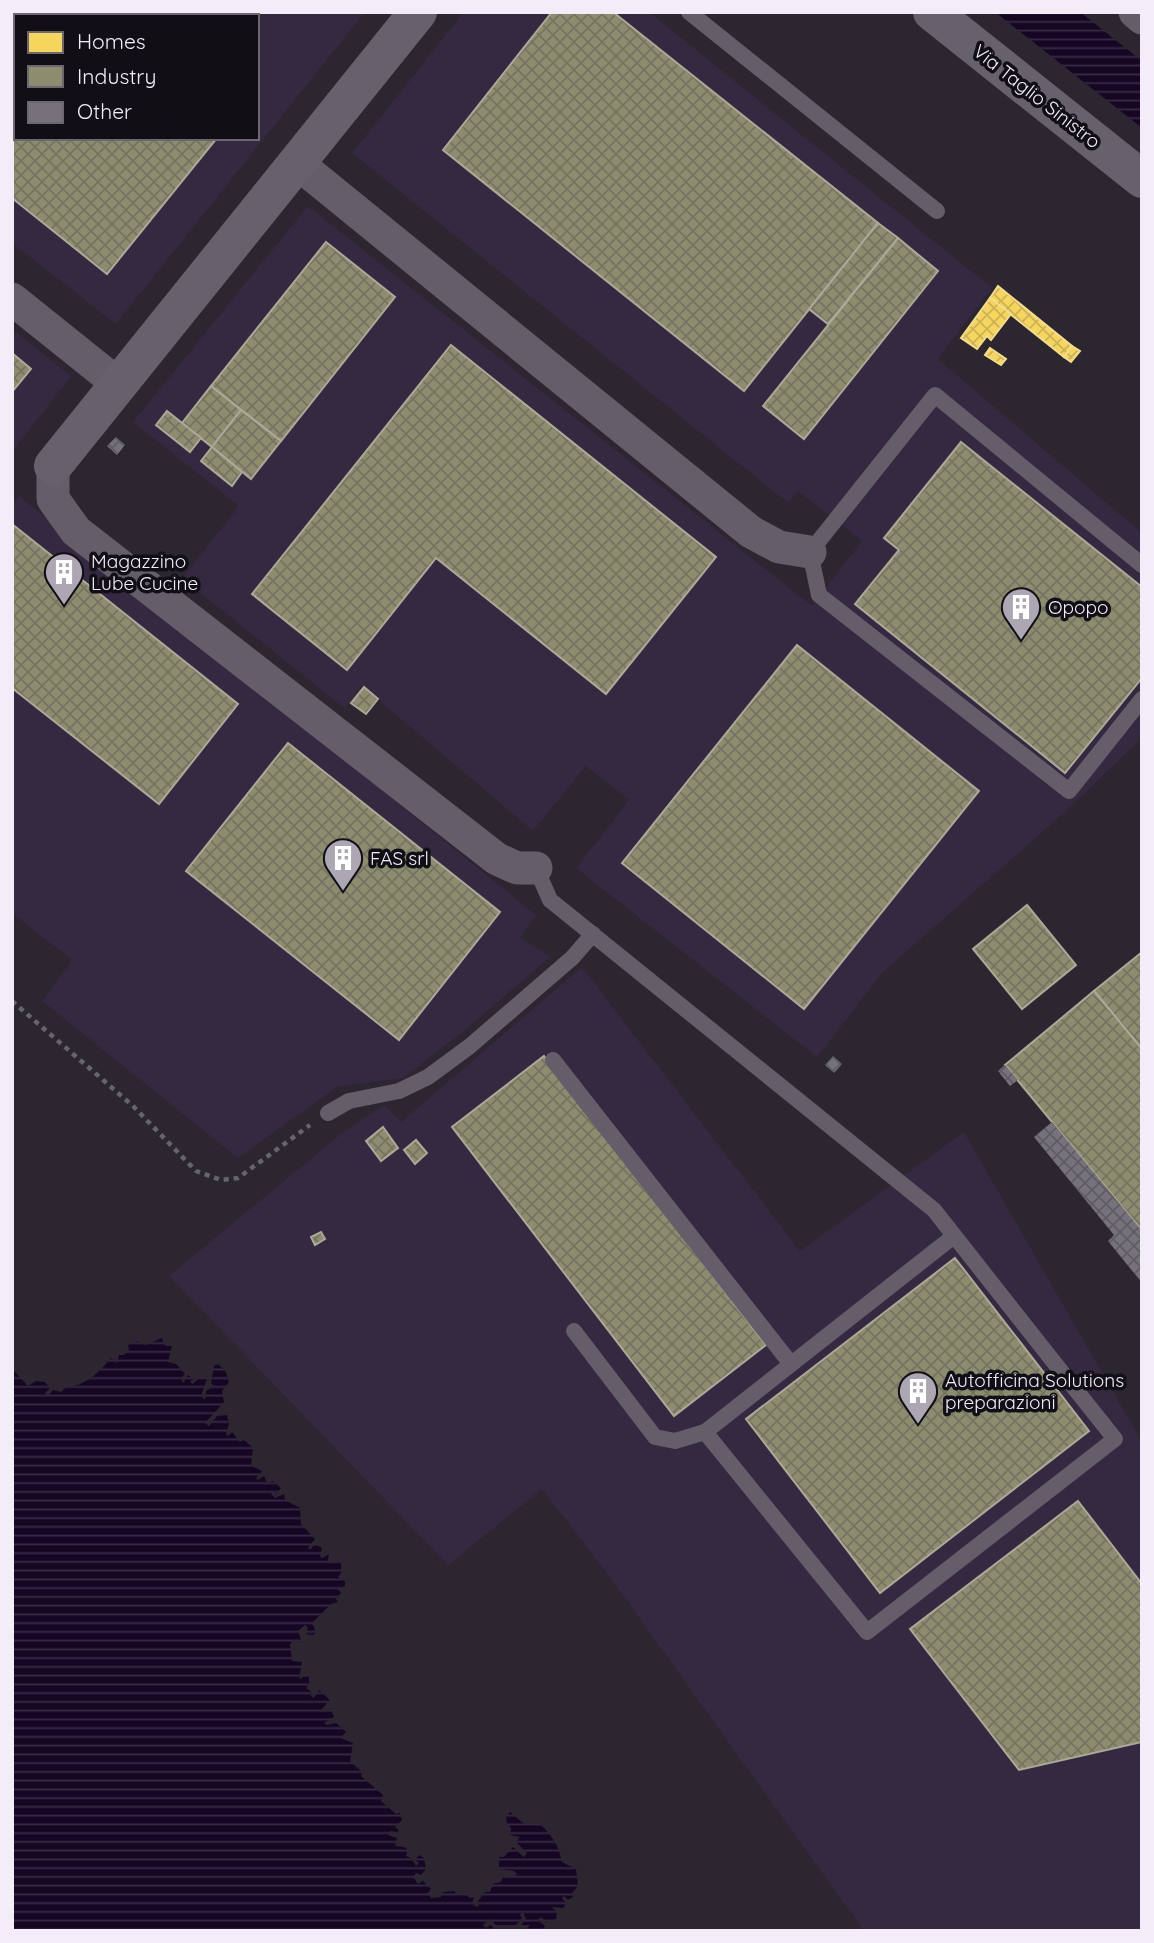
<svg xmlns="http://www.w3.org/2000/svg" width="1154" height="1943" viewBox="0 0 1154 1943" font-family="Quicksand,sans-serif">
<style>
.built{fill:#342940;fill-rule:evenodd}
.water{fill:url(#water-rules)}
.homes{fill:url(#homes-cross-hatch);stroke:#f5dc8b;stroke-width:2}
.industry{fill:url(#industry-cross-hatch);stroke:#aba998;stroke-width:2}
.building{fill:url(#building-cross-hatch)}
.lines{fill:none;stroke-linecap:round;stroke-linejoin:round}
.path{stroke:#68646d;stroke-width:4.5;stroke-dasharray:5 5;stroke-linecap:butt}
.lane{stroke:#645e6b;stroke-width:16}
.street{stroke:#645e6b;stroke-width:33}
.secondary{stroke:#67616e;stroke-width:38}
.labels{text-anchor:middle;stroke-width:7;stroke-linejoin:round;paint-order:stroke}
.street-label{font-size:19px;fill:#f3edf9;stroke:#120e16}
.poi-label{font-size:19px;fill:#f3edf9;stroke:#120e16;text-anchor:start}
</style>
<defs>
<pattern id="water-rules" width="6" height="5" patternUnits="userSpaceOnUse" patternTransform="scale(1.75)"><rect width="6" height="5" fill="#160624"/><path d="M0 2.5h6" fill="none" stroke="#382b45"/></pattern>
<pattern id="homes-cross-hatch" width="8" height="8" patternUnits="userSpaceOnUse" patternTransform="scale(1.75)"><rect width="8" height="8" fill="#f6d55c"/><path d="M0 0l8 8M0 8l8-8" fill="none" stroke="#cbb258"/></pattern>
<pattern id="industry-cross-hatch" width="8" height="8" patternUnits="userSpaceOnUse" patternTransform="scale(1.75)"><rect width="8" height="8" fill="#8c8c6e"/><path d="M0 0l8 8M0 8l8-8" fill="none" stroke="#757462"/></pattern>
<pattern id="building-cross-hatch" width="8" height="8" patternUnits="userSpaceOnUse" patternTransform="scale(1.75)"><rect width="8" height="8" fill="#76717b"/><path d="M0 0l8 8M0 8l8-8" fill="none" stroke="#605c63"/></pattern>
</defs>
<rect width="100%" height="100%" fill="#2b2630"/>
<g class="built">
<path d="M12,12h353l-249,312 -104,-81zM16,16h241v122h-241z"/>
<polygon points="464,12 649,12 992,288 938,359 1142,533 1142,738 1064,813 883,972 817,1057 576,868 629,800 586,766 533,831 362,686 345,709 182,578 239,506 133,422 308,206 812,606 862,541 798,491 788,503 352,153"/>
<polygon points="12,329 71,376 12,452"/>
<polygon points="19,496 536,915 520,937 550,957 464,1031 403,1078 337,1087 238,1158 42,1001 72,960 12,913 12,504"/>
<polygon points="582,967 800,1251 964,1132 1142,1442 1142,1931 864,1931 612,1580 542,1489 448,1565 169,1276 342,1133 384,1105 401,1122"/>
</g>
<g class="water">
<polygon points="995,12 1080,12 1142,61 1142,128"/>
<path d="M162,1338l3,8h7l-4,16 8,2 9,10 -4,4 2,5 5,-8 5,4 -3,3 3,2 5,-5h9l-6,17 4,4 1,-9 8,-5 -3,-3 3,-17 4,-2 8,8 3,10 -7,9 2,11 -19,21 4,3 8,-10 10,-1 2,9 -3,10 2,2 4,-4 8,10 3,-3 10,9 -2,18 11,5 -6,7 2,2 6,-4 3,7 6,-2 8,7 -5,6 -3,-2 -2,2 4,4 9,-4 1,6 15,8 1,16 14,15 -7,9 2,2 5,-6 7,4 -2,8 2,2 7,-4 -1,7 2,2 11,-1v11l-3,4 7,4v5l-7,3 3,4 -5,6 2,3 -7,2 -19,19 4,9 -3,3 -7,-1 2,-6 -3,-3 -7,6 3,9 -2,2 -5,-2 -4,4 2,17 10,1 -3,15 2,2 4,-4 4,1v8l-3,4 6,4 -1,4 3,2 5,-8 11,10 -9,10 3,2 7,-3 3,8 -10,6 3,2 9,-2 10,9 -6,6 13,5 -3,18 12,11 -1,4 22,19 -2,6 15,13 4,-1 2,7 -7,7 4,3 -2,3 -6,-2 -3,4 9,3 -2,8 9,1 4,3 -2,6 5,2 5,8 3,-3 -4,-3 4,-5 5,3 2,11 -5,6 -5,-2 -3,4 5,7 5,-3 8,8 -3,4 3,5 10,-1 2,-5 11,-1 4,4 6,-2 6,5 4,-1 -2,7 5,3 2,-2 -1,-4 7,-9h5l3,-8 8,-2 2,-6h12l2,-2 -3,-3 -15,-2v-12h5l9,-10 11,10 3,-4 -11,-11 4,-5 -10,-2 1,-7 -4,-4 -1,-7 4,-5 14,12h16c12,11 19,22 22,38l14,7 2,17 -6,7 1,4 -5,3 -4,-4 -2,2 4,5 -3,5 -11,-1 5,5 -1,7 -10,3 -5,-5 -3,3 7,6 -3,5h-17l5,-6h-9l5,-6 -3,-7 -3,3 2,3 -6,7h-20l-7,-6 -6,6 3,3 5,-3 5,6h-484v-562l16,17 8,-5 9,1 5,6 -5,5 3,3 5,-6 8,2 5,-5c20,-1 32,-14 45,-29l6,5 2,-8h5l5,-5 -1,-5 9,-4 9,4z"/>
</g>
<g class="homes">
<polygon points="998,286 1072,346 1064,357 990,298"/>
<polygon points="990,298 1011,314 991,340 987,336 977,349 961,338"/>
<polygon points="1072,346 1080,351 1071,362 1064,357"/>
<polygon points="990,348 1006,359 1001,365 985,355"/>
</g>
<g class="industry">
<polygon points="48,12 128,12 132,16 45,16"/>
<polygon points="552,12 613,12 878,223 744,391 443,150"/>
<polygon points="16,52 16,138 217,138 107,274 12,198 12,57"/>
<polygon points="878,223 898,238 828,324 809,309"/>
<polygon points="898,238 938,271 804,439 763,406"/>
<polygon points="326,242 395,297 281,441 211,386"/>
<polygon points="451,345 716,557 606,694 436,558 347,670 252,594"/>
<polygon points="12,353 31,369 12,392"/>
<polygon points="211,386 241,410 212,447 182,423"/>
<polygon points="241,410 281,441 251,479 212,447"/>
<polygon points="167,411 201,438 190,452 156,425"/>
<polygon points="961,442 1142,587 1142,678 1065,773 855,604 899,550 884,538"/>
<polygon points="212,447 242,472 232,486 201,461"/>
<polygon points="12,524 238,704 159,804 12,688"/>
<polygon points="797,645 979,791 804,1009 622,863"/>
<polygon points="364,687 378,699 366,714 351,703"/>
<polygon points="288,743 500,912 399,1040 186,871"/>
<polygon points="1027,905 1076,965 1022,1009 973,949"/>
<polygon points="1142,952 1142,1049 1094,991"/>
<polygon points="1094,991 1142,1049 1142,1231 1005,1065"/>
<polygon points="544,1056 766,1345 674,1416 452,1127"/>
<polygon points="383,1127 398,1148 381,1161 366,1141"/>
<polygon points="416,1140 427,1153 415,1164 404,1150"/>
<polygon points="321,1232 325,1239 315,1245 311,1237"/>
<polygon points="955,1258 1089,1431 880,1593 746,1419"/>
<polygon points="1078,1501 1142,1584 1142,1742 1019,1770 910,1629"/>
</g>
<g class="building">
<polygon points="116,437 125,445 117,455 107,446"/>
<polygon points="833,1056 842,1064 834,1073 825,1065"/>
<polygon points="1005,1065 1018,1080 1010,1086 998,1071"/>
<polygon points="1052,1122 1142,1231 1142,1283 1108,1241 1114,1235 1034,1137"/>
</g>
<g class="lines">
<polyline class="path" points="12,1001 133,1106 196,1171 221,1180 238,1178 310,1125"/>
<g class="lane">
<polyline points="689,12 937,211"/>
<polyline points="1142,565 935,395 810,552 819,595 1069,791 1142,699"/>
<path d="M536,868l14,32 384,310c60,76 120,153 181,229l-248,193 -162,-200 249,-196"/>
<polyline points="553,1060 791,1364"/>
<polyline points="328,1113 349,1101 399,1091 428,1077 470,1046 572,958 593,934"/>
<polyline points="574,1331 655,1437 675,1441 705,1432"/>
</g>
<g class="street">
<polyline points="1135,12 1142,18"/>
<polyline points="296,162 751,532 779,547 810,552"/>
<polyline points="12,299 118,384"/>
<polyline points="53,466 53,499 76,531 497,859 517,868 536,868"/>
</g>
<g class="secondary">
<polyline points="932,12 1142,179"/>
<polyline points="53,466 418,12"/>
</g>
</g>
<defs>
<g id="building-pin" transform="scale(2.0125)"><path d="M0 17L-7.5 6A9.5 9.5 0 1 1 7.5 6Z" fill="#ada7b3" stroke="#120e16"/><path d="M-4-6H4V6H1V3H-1V6H-4ZM-2.5-4.3h1.7v1.8h-1.7ZM.8-4.3h1.7v1.8H.8ZM-2.5-1h1.7V.8h-1.7ZM.8-1h1.7V.8H.8Z" fill="#fff"/></g>
</defs>
<g fill-rule="evenodd">
<use href="#building-pin" x="64" y="572"/>
<use href="#building-pin" x="1021" y="607"/>
<use href="#building-pin" x="343" y="858"/>
<use href="#building-pin" x="918" y="1391"/>
</g>
<g class="labels">
<g class="street-label">
<text transform="translate(1037 96) rotate(38)" y="7">Via Taglio Sinistro</text>
</g>
<g class="poi-label">
<text x="91" y="568">Magazzino<tspan x="91" dy="22">Lube Cucine</tspan></text>
<text x="1048" y="614">Opopo</text>
<text x="370" y="865">FAS srl</text>
<text x="945" y="1387">Autofficina Solutions<tspan x="945" dy="22">preparazioni</tspan></text>
</g>
</g>
<rect width="1154" height="1943" fill="none" stroke="#f3edf9" stroke-width="28"/>
<rect x="14" y="14" width="245" height="126" fill="#120e16" stroke="#6c6771" stroke-width="2"/>
<rect x="28" y="32" width="35" height="21" fill="#f6d55c" stroke="#6c6771" stroke-width="2"/>
<text x="77" y="49" font-size="21" fill="#f3edf9">Homes</text>
<rect x="28" y="66" width="35" height="21" fill="#8c8c6e" stroke="#6c6771" stroke-width="2"/>
<text x="77" y="84" font-size="21" fill="#f3edf9">Industry</text>
<rect x="28" y="102" width="35" height="21" fill="#76717b" stroke="#6c6771" stroke-width="2"/>
<text x="77" y="119" font-size="21" fill="#f3edf9">Other</text>
</svg>
